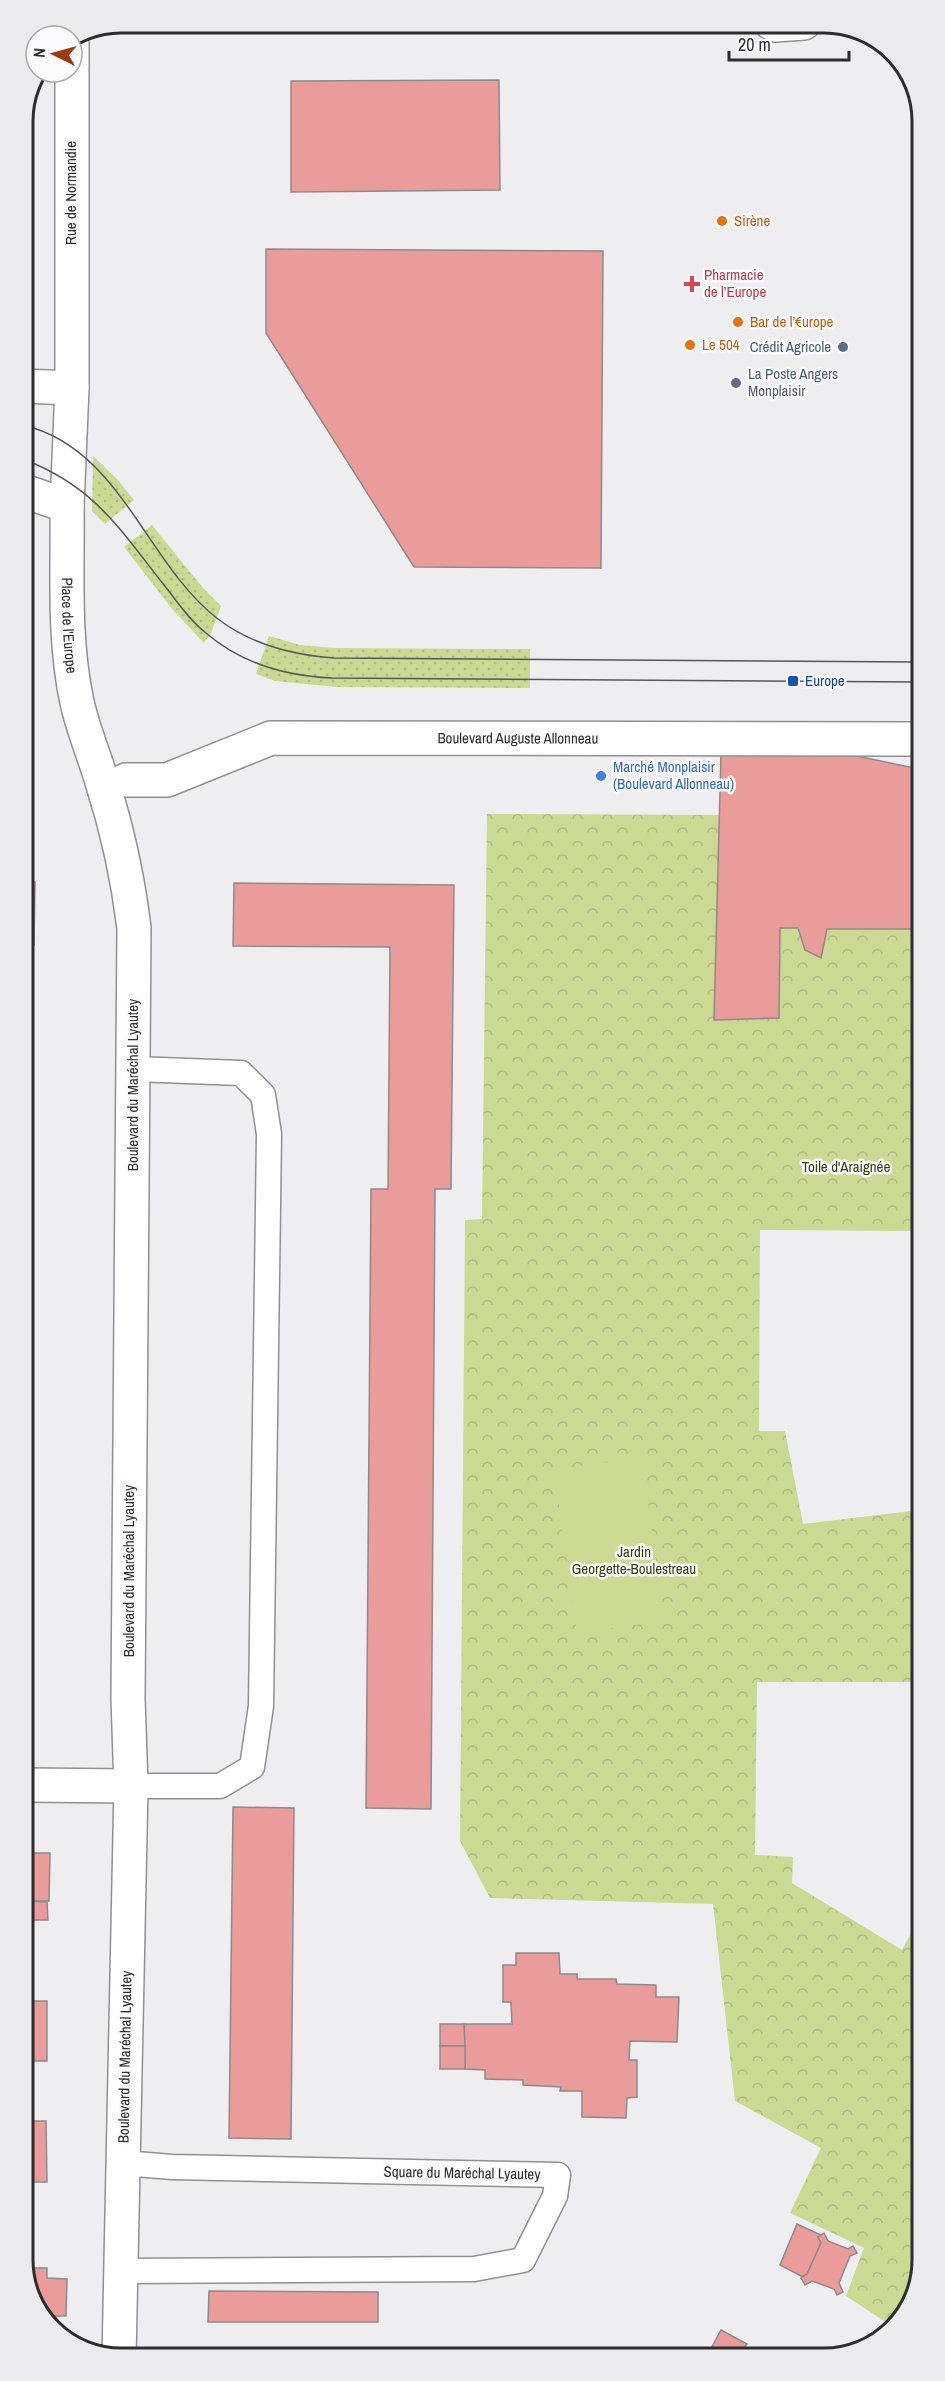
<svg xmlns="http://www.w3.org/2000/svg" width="945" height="2381" viewBox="0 0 945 2381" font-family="'Archivo Narrow',sans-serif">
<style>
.grass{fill:url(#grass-dots)}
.forest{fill:url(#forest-crowns)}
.pitch{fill:#cbd993}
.building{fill:#e99c99;stroke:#8e8a8a;stroke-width:1.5}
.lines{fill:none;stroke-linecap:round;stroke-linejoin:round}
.lane-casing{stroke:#909094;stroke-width:27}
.street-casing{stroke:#909094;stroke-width:36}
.lane{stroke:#fff;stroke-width:24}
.street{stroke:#fff;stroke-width:33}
.tram{stroke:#575759;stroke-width:1.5}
.food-dot{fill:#e8710a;stroke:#fbfbff;stroke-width:2}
.health-dot{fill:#e0444e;stroke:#fbfbff;stroke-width:2}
.service-dot{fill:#5c6f8a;stroke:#fbfbff;stroke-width:2}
.transit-dot{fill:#1a4fb4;stroke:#fbfbff;stroke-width:2}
.shop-dot{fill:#3f7fe0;stroke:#fbfbff;stroke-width:2}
.labels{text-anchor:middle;stroke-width:5;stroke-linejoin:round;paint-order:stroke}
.street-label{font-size:15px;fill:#2d2d2f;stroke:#fbfbff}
.food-label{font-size:15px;fill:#c56008;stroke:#fbfbff;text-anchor:start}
.health-label{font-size:15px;fill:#be3a42;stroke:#fbfbff;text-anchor:start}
.service-label{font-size:15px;fill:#4e5e75;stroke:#fbfbff;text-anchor:end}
.transit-label{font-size:15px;fill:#164399;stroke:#fbfbff;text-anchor:start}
.shop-label{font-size:15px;fill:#366cbe;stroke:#fbfbff;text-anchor:start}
.park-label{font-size:15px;fill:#384009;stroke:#fbfbff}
.rim{fill:none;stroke:#2d2d2f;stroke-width:3}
</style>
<defs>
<pattern id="grass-dots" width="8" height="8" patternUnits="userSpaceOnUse" patternTransform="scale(1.5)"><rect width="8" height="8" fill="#cbd993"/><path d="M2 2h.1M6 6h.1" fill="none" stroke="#afbb7f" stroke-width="1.8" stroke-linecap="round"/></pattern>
<pattern id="forest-crowns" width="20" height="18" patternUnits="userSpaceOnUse" patternTransform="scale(1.5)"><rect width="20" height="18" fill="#cbd993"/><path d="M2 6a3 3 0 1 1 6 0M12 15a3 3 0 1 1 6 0" fill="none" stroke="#afbb7f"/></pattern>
</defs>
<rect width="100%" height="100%" fill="#eeeef1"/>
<g class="grass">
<polygon points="93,456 118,480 134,500 105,524 92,511"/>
<polygon points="152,525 203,588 221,606 211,633 204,643 173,610 124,547"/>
<polygon points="269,636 300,645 334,648 530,649 530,688 337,687 275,681 256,674"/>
</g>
<polygon class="forest" points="487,814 720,815 715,1019 779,1018 780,928 798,928 805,950 821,958 827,929 919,929 920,1231 760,1230 759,1431 785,1431 803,1524 919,1510 921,1505 921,1682 757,1682 755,1855 793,1857 792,1883 902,1950 922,1913 922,2260 902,2320 889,2329 885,2327 887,2323 846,2296 864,2248 790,2213 821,2148 735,2101 713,1904 490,1898 460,1841 465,1220 482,1219"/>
<polygon class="pitch" points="642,1457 664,1621 577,1633 554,1470"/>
<g class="building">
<polygon points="499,80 500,190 291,192 291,81"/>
<polygon points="266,249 603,251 601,568 414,567 266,333"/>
<polygon points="833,751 919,769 919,929 827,929 821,958 805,950 798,928 780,928 779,1018 714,1020 721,753"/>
<polygon points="24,882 35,882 34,945 25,945"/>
<polygon points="234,883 454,885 451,1189 435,1189 431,1809 366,1808 371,1189 388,1189 390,947 233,946"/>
<polygon points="233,1807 294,1808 291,2139 229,2138"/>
<polygon points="27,1853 50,1853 49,1901 27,1901"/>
<polygon points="27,1901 47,1902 48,1920 27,1920"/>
<polygon points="516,1953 559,1953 560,1974 577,1974 577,1979 616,1979 617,1984 656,1985 656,1997 679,1997 677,2042 630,2041 629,2060 637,2060 637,2097 627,2098 626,2118 582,2117 582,2091 560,2091 561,2087 523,2085 523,2080 485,2079 485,2070 465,2069 464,2024 512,2024 511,2002 503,2002 503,1965 516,1965"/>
<rect x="27" y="2001" width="20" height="60"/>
<polygon points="440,2024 464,2024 465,2046 440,2046"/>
<rect x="440" y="2046" width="25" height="23"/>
<polygon points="27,2121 46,2121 47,2182 27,2182"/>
<polygon points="797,2224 821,2235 818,2237 821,2243 807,2274 803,2277 780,2265"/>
<polygon points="824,2233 828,2241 848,2249 853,2246 857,2253 850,2256 839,2283 843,2292 837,2295 834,2289 812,2281 805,2285 801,2278 807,2274 821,2243 818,2237"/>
<polygon points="28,2268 47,2268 47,2278 67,2279 66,2316 45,2316 28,2291"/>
<polygon points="209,2291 378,2292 378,2322 208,2322"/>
<polygon points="721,2330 747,2344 740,2354 708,2354"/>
</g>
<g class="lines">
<g class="lane-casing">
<g id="lane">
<polyline points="131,1786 220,1786 252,1767 261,1706 269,1134 263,1095 241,1073 134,1069"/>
<polyline points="121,2271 474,2269 523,2260 555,2196 558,2175 172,2167 123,2163"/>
</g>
</g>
<g class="street-casing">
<g id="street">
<polyline points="771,23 775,25 804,23"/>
<polyline points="72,67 72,43"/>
<polyline points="23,386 72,388 72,72"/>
<path id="s1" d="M24,491l43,15c1,65 -4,132 10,196 6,28 18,55 26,83 15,47 25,94 31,143l-6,771 3,87 -12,572"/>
<polyline points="67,506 72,388"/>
<path id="s2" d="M126,780h41l104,-42 648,1"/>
<polyline points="26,1785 131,1786"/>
</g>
</g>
<use href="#lane" class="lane"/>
<use href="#street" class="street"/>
<g class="tram">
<path d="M23,425c98,23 123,139 195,194 34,26 74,36 116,39l585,4"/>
<path d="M23,459c71,27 96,69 141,126 13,16 25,35 42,48 36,31 79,43 126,45l587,4"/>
</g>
</g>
<g class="food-dot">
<circle cx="722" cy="221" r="6"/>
<circle cx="738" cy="322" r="6"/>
<circle cx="690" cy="345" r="6"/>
</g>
<path class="health-dot" d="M689 275h6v6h6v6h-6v6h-6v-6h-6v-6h6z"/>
<g class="service-dot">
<circle cx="843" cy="347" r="6"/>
<circle cx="736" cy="383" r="6"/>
</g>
<rect class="transit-dot" x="787" y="675" width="12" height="12" rx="3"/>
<circle class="shop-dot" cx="601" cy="776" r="6"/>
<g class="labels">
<g class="street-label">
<text transform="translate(71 193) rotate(-90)" y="5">Rue de Normandie</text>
<text dy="5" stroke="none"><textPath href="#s1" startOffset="165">Place de l'Europe</textPath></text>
<text dy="5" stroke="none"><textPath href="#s2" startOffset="400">Boulevard Auguste Allonneau</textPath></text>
<text transform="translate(133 1085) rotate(-90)" y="5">Boulevard du Maréchal Lyautey</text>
<text transform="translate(129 1571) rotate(-90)" y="5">Boulevard du Maréchal Lyautey</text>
<text transform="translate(125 2057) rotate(-89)" y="5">Boulevard du Maréchal Lyautey</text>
<text transform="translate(462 2173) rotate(1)" y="5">Square du Maréchal Lyautey</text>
</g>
<g class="food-label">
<text x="734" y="226">Sirène</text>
<text x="750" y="327">Bar de l’€urope</text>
<text x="702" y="350">Le 504</text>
</g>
<g class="health-label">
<text x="704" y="280">Pharmacie<tspan x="704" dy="17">de l’Europe</tspan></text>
</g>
<g class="service-label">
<text x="831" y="352">Crédit Agricole</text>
<text x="748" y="379" text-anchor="start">La Poste Angers<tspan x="748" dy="17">Monplaisir</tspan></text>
</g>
<g class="transit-label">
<text x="805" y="686">Europe</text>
</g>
<g class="shop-label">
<text x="613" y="772">Marché Monplaisir<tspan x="613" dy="17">(Boulevard Allonneau)</tspan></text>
</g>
<g class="park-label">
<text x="846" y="1172">Toile d'Araignée</text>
<text x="634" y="1557">Jardin<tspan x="634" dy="17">Georgette-Boulestreau</tspan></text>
</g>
</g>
<path d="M0 0H945V2381H0ZM121 33H824A88 88 0 0 1 912 121V2260A88 88 0 0 1 824 2348H121A88 88 0 0 1 33 2260V121A88 88 0 0 1 121 33Z" fill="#ebebee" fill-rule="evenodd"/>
<path class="rim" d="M121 33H824A88 88 0 0 1 912 121V2260A88 88 0 0 1 824 2348H121A88 88 0 0 1 33 2260V121A88 88 0 0 1 121 33Z"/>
<g transform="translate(54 54) rotate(275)"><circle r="28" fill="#fbfbff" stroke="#a9a9ac" stroke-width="1.5"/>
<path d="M0-4.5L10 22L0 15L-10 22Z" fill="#9f3a0c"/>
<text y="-9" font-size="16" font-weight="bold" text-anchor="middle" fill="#2d2d2f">N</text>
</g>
<path d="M729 51v9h120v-9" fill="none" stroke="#2d2d2f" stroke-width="3"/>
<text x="738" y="51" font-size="18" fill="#2d2d2f" stroke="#fbfbff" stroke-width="4.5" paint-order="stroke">20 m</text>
</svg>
